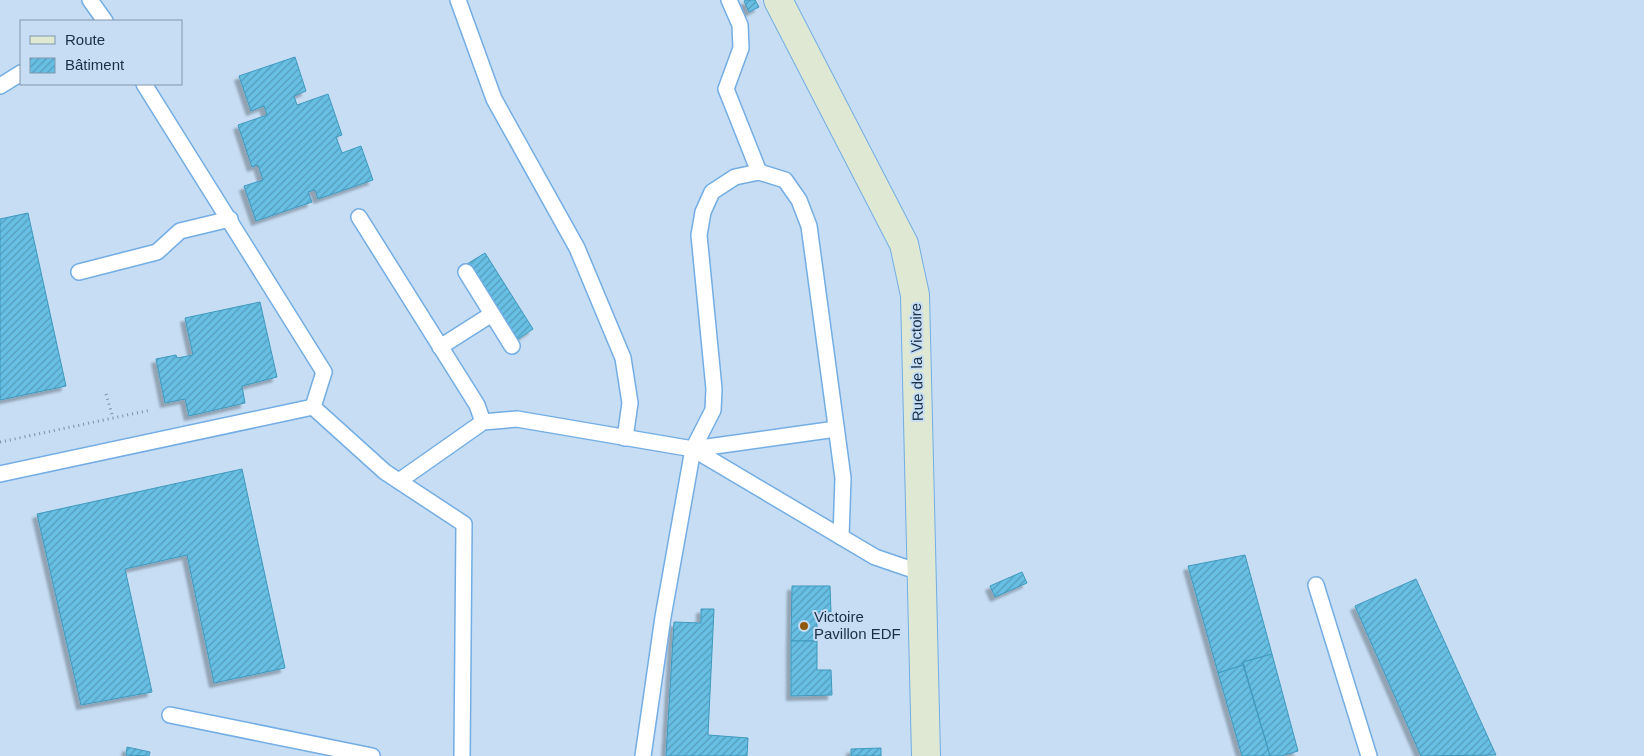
<svg xmlns="http://www.w3.org/2000/svg" width="1644" height="756" viewBox="0 0 1644 756" font-family="Helvetica,sans-serif">
<style>
.building{fill:url(#building-hatch);stroke:#3f99bd;filter:url(#shadow)}
.lines{fill:none;stroke-linecap:round;stroke-linejoin:round}
.lane-casing{stroke:#73ade3;stroke-width:18}
.secondary-casing{stroke:#73ade3;stroke-width:30}
.path{stroke:#7a92a8;stroke-width:3;stroke-dasharray:1 4;stroke-linecap:butt}
.lane{stroke:#fff;stroke-width:15}
.secondary{stroke:#dfe8d3;stroke-width:28}
.poi-dot{fill:#905a0e;stroke:#c6ddf4;stroke-width:2}
.labels{text-anchor:middle;stroke-width:4;stroke-linejoin:round;paint-order:stroke}
.street-label{font-size:15px;fill:#183046;stroke:#c6ddf4}
.poi-label{font-size:15px;fill:#183046;stroke:#c6ddf4;text-anchor:start}
</style>
<defs>
<pattern id="building-hatch" width="6" height="6" patternUnits="userSpaceOnUse" patternTransform="scale(1.25)"><rect width="6" height="6" fill="#67bfe4"/><path d="M-1 1l2-2M0 6l6-6M5 7l2-2" fill="none" stroke="#549cbb"/></pattern>
<filter id="shadow"><feDropShadow dx="-4.5" dy="4.5" stdDeviation="1" flood-color="#0004"/></filter>
</defs>
<rect width="100%" height="100%" fill="#c6ddf4"/>
<g class="building">
<polygon points="747,0 755,0 759,7 749,12 744,1"/>
<polygon points="295,57 306,91 294,96 297,105 328,94 342,135 336,137 342,153 361,146 373,180 318,199 315,190 308,192 312,202 256,221 244,186 263,180 258,165 252,167 238,125 267,115 264,106 251,111 239,76"/>
<polygon points="28,213 66,386 0,400 0,219"/>
<polygon points="485,253 533,329 515,341 467,264"/>
<polygon points="260,302 277,377 242,386 245,403 189,416 185,399 165,403 156,359 176,355 177,358 193,355 185,318"/>
<polygon points="242,469 285,668 214,683 187,555 125,569 152,692 81,705 37,514"/>
<polygon points="1245,555 1272,654 1243,662 1243,665 1218,673 1188,566"/>
<polygon points="1022,572 1027,583 995,597 990,586"/>
<polygon points="1416,579 1496,755 1421,756 1355,606"/>
<polygon points="792,586 830,586 831,612 817,612 817,641 791,641"/>
<polygon points="701,609 714,609 708,735 748,738 747,756 666,756 674,622 701,623"/>
<polygon points="791,641 817,641 817,670 831,670 832,695 791,696"/>
<polygon points="1272,654 1298,751 1281,756 1270,756 1243,662"/>
<polygon points="1243,665 1270,756 1242,756 1218,673"/>
<polygon points="127,747 150,752 149,756 126,755"/>
<polygon points="881,748 881,756 851,756 851,749"/>
</g>
<g class="lines">
<g class="lane-casing">
<g id="lane">
<polyline points="90,0 105,21"/>
<polyline points="458,0 494,99 577,248 623,358 630,403 625,438"/>
<polyline points="729,0 740,25 741,48 726,89 759,172"/>
<polyline points="144,84 324,372 313,407 385,472 464,524 462,756"/>
<polyline points="0,86 21,73"/>
<polyline points="359,217 477,405 483,422"/>
<polyline points="79,272 157,252 180,231 230,219"/>
<polyline points="466,272 512,346"/>
<polyline points="440,347 492,314"/>
<polyline points="693,449 713,410 714,389 699,235 703,212 712,192 735,177 759,172 785,180 799,200 809,226 843,478 841,537"/>
<polyline points="693,449 875,557 922,573"/>
<polyline points="693,449 836,429"/>
<polyline points="0,474 313,407"/>
<polyline points="399,481 483,422 517,419 693,449 663,617 643,756"/>
<polyline points="1316,585 1369,756"/>
<polyline points="170,715 372,756"/>
</g>
</g>
<g class="secondary-casing">
<polyline id="secondary" points="778,0 904,244 915,295 926,756"/>
</g>
<g class="path">
<polyline points="106,394 113,418"/>
<polyline points="0,442 151,410"/>
</g>
<use href="#lane" class="lane"/>
<use href="#secondary" class="secondary"/>
</g>
<circle class="poi-dot" cx="804" cy="626" r="5"/>
<g class="labels">
<g class="street-label">
<text transform="translate(917 362) rotate(-91)" y="5">Rue de la Victoire</text>
</g>
<g class="poi-label">
<text x="814" y="622">Victoire<tspan x="814" dy="17">Pavillon EDF</tspan></text>
</g>
</g>
<rect x="20" y="20" width="162" height="65" fill="#c6ddf4" stroke="#8098ae"/>
<rect x="30" y="36" width="25" height="8" fill="#dfe8d3" stroke="#8098ae"/>
<text x="65" y="45" font-size="15" fill="#183046">Route</text>
<rect x="30" y="58" width="25" height="15" fill="url(#building-hatch)" stroke="#8098ae"/>
<text x="65" y="70" font-size="15" fill="#183046">Bâtiment</text>
</svg>
